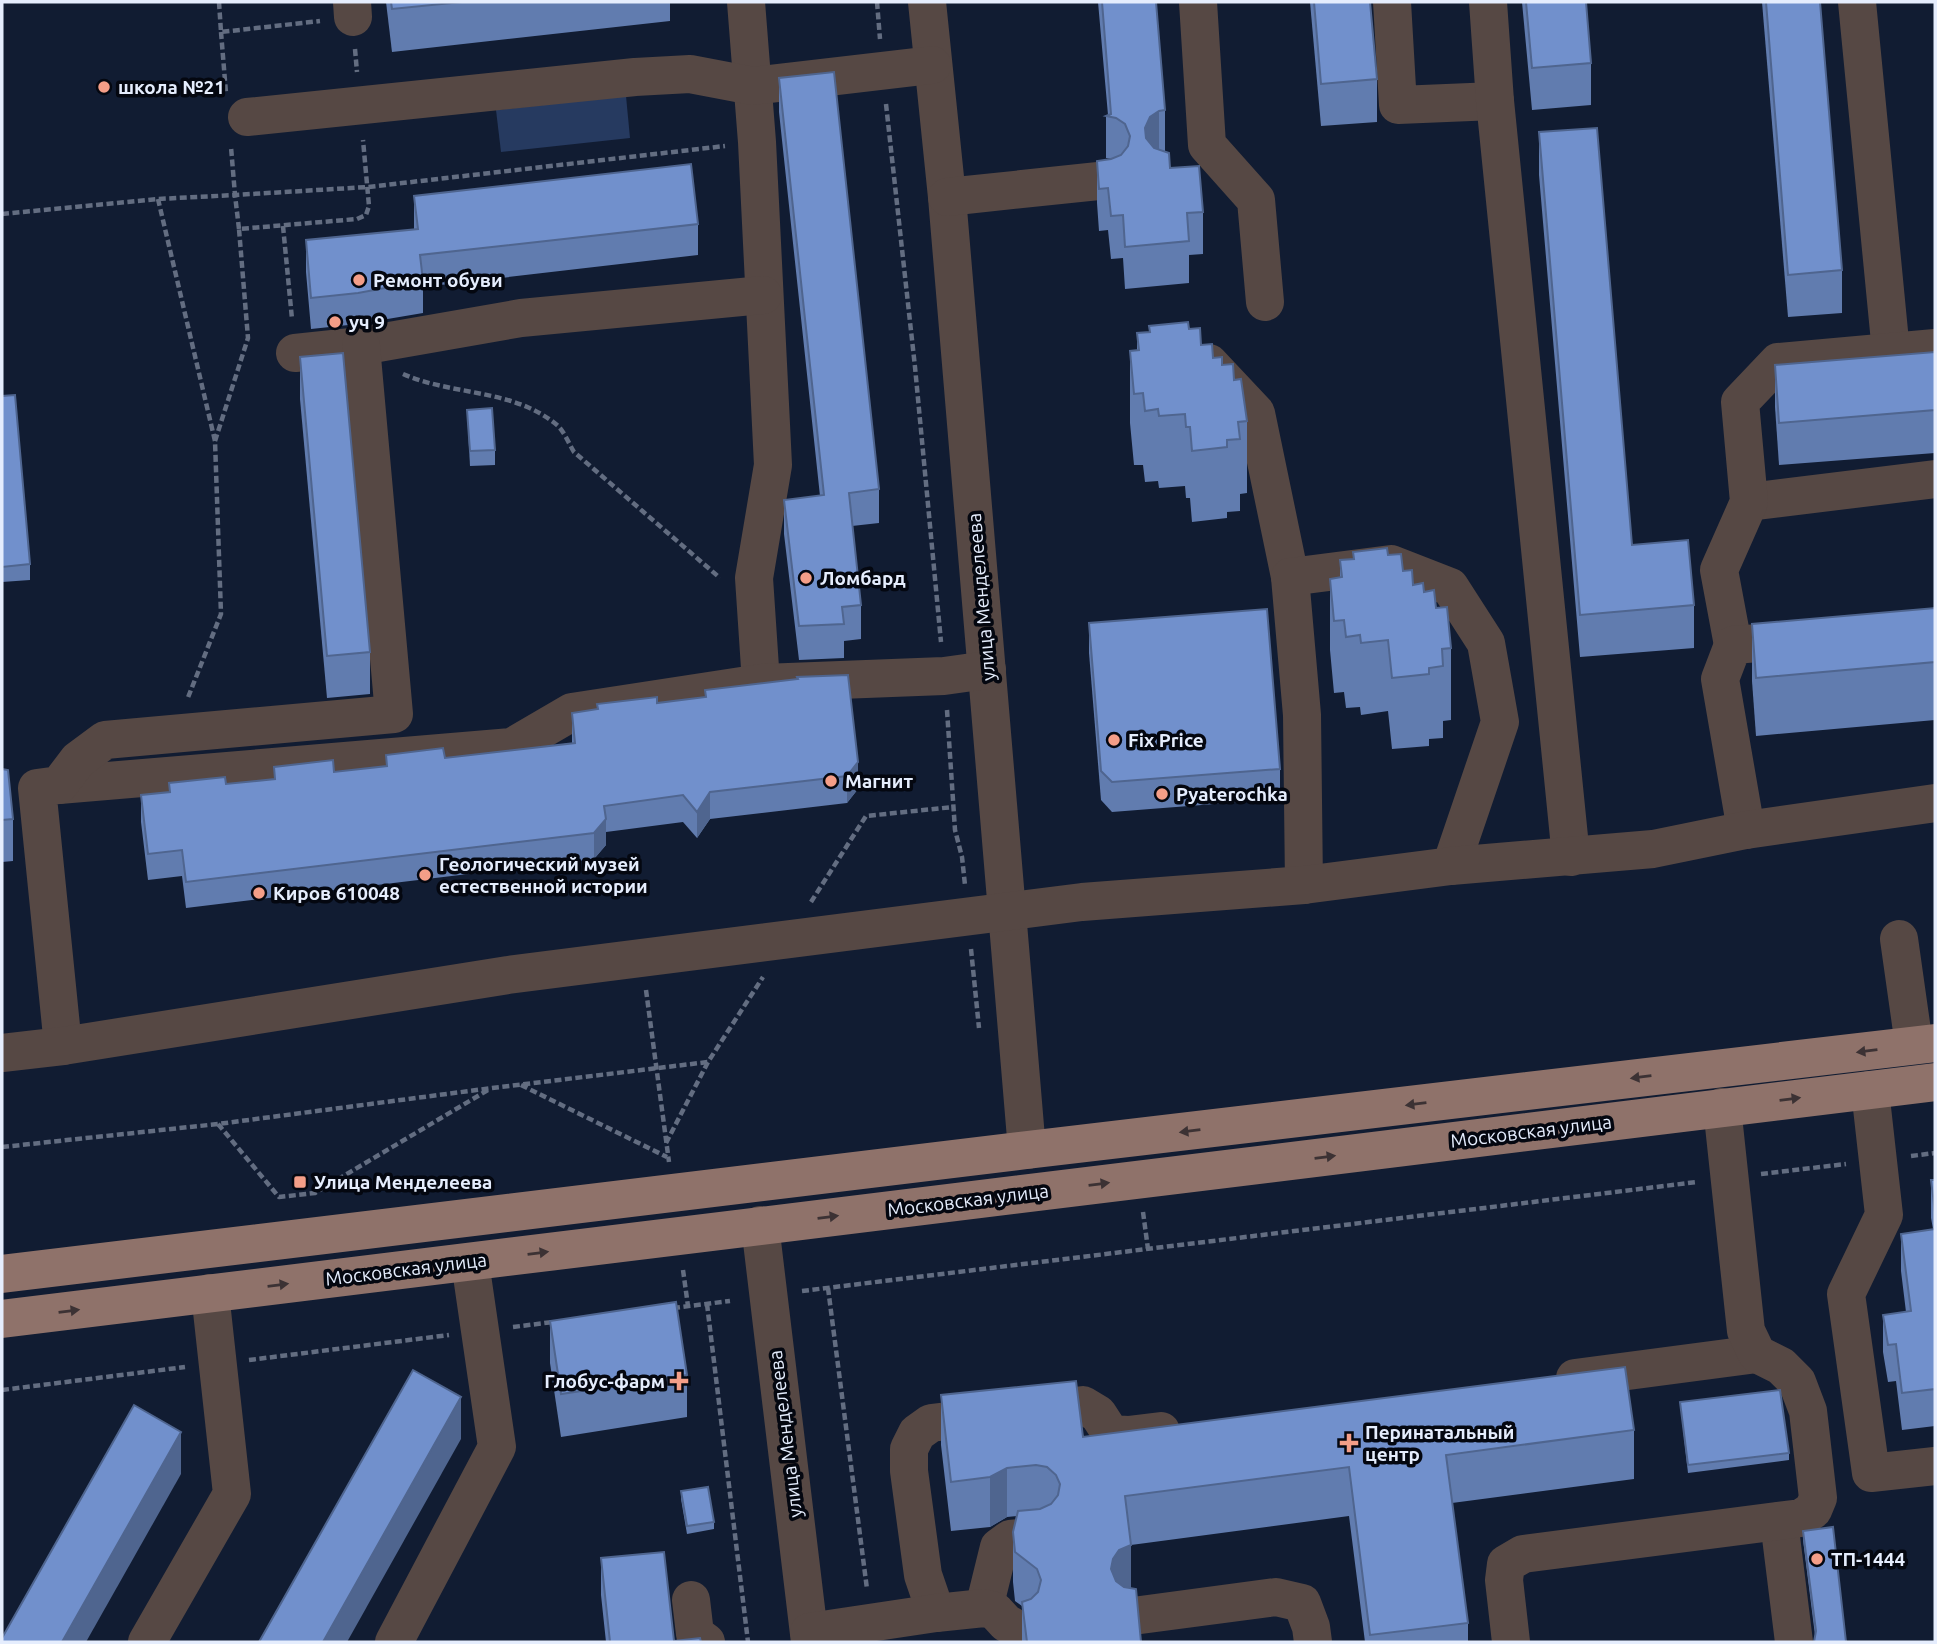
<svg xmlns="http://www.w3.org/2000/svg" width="1937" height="1644" viewBox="0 0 1937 1644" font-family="Ubuntu,sans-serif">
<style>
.park{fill:#263a60}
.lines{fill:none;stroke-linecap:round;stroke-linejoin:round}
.path{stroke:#636d81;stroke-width:4.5;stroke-dasharray:7 3.5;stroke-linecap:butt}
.minor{stroke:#564844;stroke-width:38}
.major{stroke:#8f726a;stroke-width:38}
.wall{fill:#617caf}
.shaded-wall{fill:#4f658f}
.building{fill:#7190cc;stroke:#4f658f;stroke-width:2}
.oneway{fill:#3c3234}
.poi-dot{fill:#f49e88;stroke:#040710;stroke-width:2.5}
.labels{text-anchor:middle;stroke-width:7;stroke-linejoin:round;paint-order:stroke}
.poi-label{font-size:19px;font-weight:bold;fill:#e5edfd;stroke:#040710;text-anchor:start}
.street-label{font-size:19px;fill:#e5edfd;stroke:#040710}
</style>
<rect width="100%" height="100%" fill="#111c32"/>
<polygon class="park" points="626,96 630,138 501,152 496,110"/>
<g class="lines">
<g class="path">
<polyline points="219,2 221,32 320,21"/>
<polyline points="877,2 880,39"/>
<polyline points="221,32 226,93"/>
<polyline points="355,49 357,72"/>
<polyline points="886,104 915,367 941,642"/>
<polyline points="158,199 215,441 221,614 187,700"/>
<polyline points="2,214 158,199 235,195 231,147"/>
<polyline points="283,226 292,319"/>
<polyline points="239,229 235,195 368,187 725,146"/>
<path d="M403,374c50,22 109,14 154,51 7,6 12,19 17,27l146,126"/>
<polyline points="215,441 248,338 239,229 357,219 366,215 369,206 363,140"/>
<polyline points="947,710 955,830 962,857 965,885"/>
<polyline points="811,902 866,816 953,807"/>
<polyline points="971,949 979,1028"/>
<polyline points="646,990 669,1162"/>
<polyline points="521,1085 667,1157"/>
<polyline points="218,1124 279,1197 315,1193 488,1090"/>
<polyline points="666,1143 708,1062 763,977"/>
<polyline points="2,1147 218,1124 492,1088 708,1062"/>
<polyline points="1911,1156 1935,1153"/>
<polyline points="1761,1174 1846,1164"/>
<polyline points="1143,1212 1148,1249"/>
<polyline points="683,1270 688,1306"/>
<polyline points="828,1288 867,1589"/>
<polyline points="802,1291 1697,1182"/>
<polyline points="707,1304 748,1642"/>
<polyline points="673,1308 730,1301"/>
<polyline points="513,1327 553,1322"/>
<polyline points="249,1360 449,1335"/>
<polyline points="2,1390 185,1367"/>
</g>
<g class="minor">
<polyline points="352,2 353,17"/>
<polyline points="746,2 757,142 773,465 754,578 761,683"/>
<polyline points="927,2 947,197 1027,1150"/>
<polyline points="1198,2 1207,145 1256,200 1265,302"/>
<polyline points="1392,2 1398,105 1495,101"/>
<polyline points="1488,2 1495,101 1571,857"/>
<polyline points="1857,2 1891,352"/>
<polyline points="247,117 635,77 690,74 753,86 932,65"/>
<polyline points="947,197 1108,180"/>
<polyline points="295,353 361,346 521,318 763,295"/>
<polyline points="1209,363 1256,413 1290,577"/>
<polyline points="1749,502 1935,479"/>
<polyline points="1733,645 1719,570 1749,502 1740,402 1778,362 1935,348"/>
<polyline points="59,785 512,747 572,712 761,683 944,676 987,670"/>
<polyline points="1746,830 1720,679 1733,645 1759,643"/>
<polyline points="1304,885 1302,715 1290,577 1391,564 1450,587 1486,643 1500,722 1451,866"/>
<polyline points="1899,939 1914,1045"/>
<polyline points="63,1046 37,788 59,785 78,760 105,740 394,714 361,346"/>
<polyline points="2,1053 63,1046 508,975 1082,902 1304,885 1451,866 1653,849 1746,830 1935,803"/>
<polyline points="1870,1090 1884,1215 1846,1294 1871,1473 1935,1466"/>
<polyline points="760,1225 810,1642"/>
<polyline points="1575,1378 1757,1354"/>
<polyline points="1779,1521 1794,1642"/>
<polyline points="691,1600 695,1634 706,1642"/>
<polyline points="984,1608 999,1547 1010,1539 1038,1536"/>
<polyline points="936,1613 923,1575 909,1471 909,1449 917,1433 931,1423 1083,1405 1098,1414 1111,1434 1128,1435 1161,1431"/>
<polyline points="1133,1616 1276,1597 1302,1603 1311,1627 1313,1642"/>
<polyline points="809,1632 936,1613 984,1608 995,1611 1006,1623 1019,1630"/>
<polyline points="147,1642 232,1494 210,1293"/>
<polyline points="394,1642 497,1447 470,1262"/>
<polyline points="1511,1642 1504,1580 1506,1564 1523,1554 1801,1518 1813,1510 1818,1498 1808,1411 1797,1382 1781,1366 1757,1354 1746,1331 1722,1107"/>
</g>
<g class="major">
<polyline points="2,1274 1027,1150 1935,1043"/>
<polyline points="2,1319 1935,1082"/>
</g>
</g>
<g class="wall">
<polygon points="386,2 670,2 670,21 392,52"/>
<polygon points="1098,2 1156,2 1165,110 1165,152 1170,168 1203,212 1203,254 1189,255 1189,283 1125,289 1123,258 1111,259 1108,230 1099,231 1097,203 1097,161 1112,159 1106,158 1106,116 1108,115"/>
<polygon points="1310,2 1370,2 1377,79 1377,122 1321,126"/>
<polygon points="1522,2 1586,2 1591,63 1591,105 1532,110"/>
<polygon points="1762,2 1820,2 1842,270 1842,313 1788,317"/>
<polygon points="779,78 879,489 879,523 852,526 861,605 861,639 844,641 844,658 799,660 784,534 784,500 820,496 779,112"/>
<polygon points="1539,132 1632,545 1694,605 1694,648 1580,657 1539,175"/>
<polygon points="414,196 698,224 698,255 423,287 423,313 358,324 311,329 306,272 306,240 414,230"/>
<polygon points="1189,329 1201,345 1213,358 1222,365 1234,380 1247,421 1247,493 1240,494 1240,511 1227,512 1227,518 1192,522 1190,498 1186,498 1185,486 1159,488 1158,481 1145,482 1143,465 1134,465 1130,423 1130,351 1137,350 1137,333"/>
<polygon points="1935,352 1935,453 1779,465 1775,407 1775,365"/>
<polygon points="300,357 370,652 370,694 327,698 300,399"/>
<polygon points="2,396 30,564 30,580 2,582"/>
<polygon points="467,410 495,450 495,465 470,466"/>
<polygon points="1353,552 1388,555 1413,585 1424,592 1436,608 1451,648 1451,720 1443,721 1443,738 1429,739 1429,746 1392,749 1388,711 1361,715 1360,707 1346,708 1344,692 1334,693 1330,650 1330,579 1340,578 1340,560 1353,559"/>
<polygon points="1935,608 1935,720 1756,736 1752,681 1752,624"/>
<polygon points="1089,623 1280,769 1280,799 1112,812 1101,800 1089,653"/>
<polygon points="797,679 858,789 847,803 710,819 697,838 683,822 606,832 606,845 594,859 186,908 182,876 148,880 141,822 141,795 169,792 169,783 226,784 274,779 274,767 334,772 386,766 386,755 445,758 572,743 572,713 597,709 597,704 657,703 705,697 705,690"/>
<polygon points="2,769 13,819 13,861 2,862"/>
<polygon points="1931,1180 1935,1180 1935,1426 1902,1430 1896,1381 1888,1382 1883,1352 1883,1315 1906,1312 1901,1271 1901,1234 1933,1229 1931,1218"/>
<polygon points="550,1321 687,1375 687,1417 561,1437 550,1363"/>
<polygon points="941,1395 1083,1437 1634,1430 1634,1479 1452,1503 1468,1623 1468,1642 1365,1642 1349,1516 1131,1545 1131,1588 1141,1642 1022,1642 1022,1606 1015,1601 1013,1582 1013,1532 1017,1516 1007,1517 990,1527 951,1531 941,1445"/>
<polygon points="1680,1402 1789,1453 1789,1460 1688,1473"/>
<polygon points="681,1491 714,1522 714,1529 687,1534 681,1499"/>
<polygon points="1803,1531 1846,1642 1814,1641 1815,1635 1803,1540"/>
<polygon points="601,1558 674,1641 701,1642 606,1642 601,1595"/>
</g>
<g class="shaded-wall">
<polygon points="1159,111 1159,153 1145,170 1145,128 1150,117"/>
<polygon points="858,762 858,789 847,803 847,776"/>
<polygon points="710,792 710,819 697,838 697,812"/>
<polygon points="606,819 606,845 594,859 594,833"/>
<polygon points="461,1397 461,1439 347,1642 323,1642"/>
<polygon points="181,1432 181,1474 86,1642 62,1642"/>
<polygon points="1007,1468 1007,1517 990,1527 990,1477"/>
<polygon points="1131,1545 1131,1594 1119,1599 1111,1569 1113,1559 1119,1550"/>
</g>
<g class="building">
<polygon points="391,2 462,2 392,9"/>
<polygon points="1102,2 1156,2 1165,110 1159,111 1150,117 1145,128 1146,138 1154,148 1169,153 1170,168 1199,166 1203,212 1187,213 1189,241 1125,247 1123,215 1111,216 1108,188 1099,189 1097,161 1111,159 1121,155 1128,146 1130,136 1125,124 1116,118 1106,116 1111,114"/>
<polygon points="1314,2 1370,2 1377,79 1321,84"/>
<polygon points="1526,2 1586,2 1591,63 1532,68"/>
<polygon points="1766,2 1820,2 1842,270 1788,275"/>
<polygon points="834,72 879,489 849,493 861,605 842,607 844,624 799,626 784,500 824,495 779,78"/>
<polygon points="1597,128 1632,545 1688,540 1694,605 1580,615 1539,132"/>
<polygon points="691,164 698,224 420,255 423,281 358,293 311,298 306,240 418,229 414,196"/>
<polygon points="1188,322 1189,329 1200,328 1201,345 1212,344 1213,358 1222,357 1222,365 1233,364 1234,380 1241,379 1247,421 1238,422 1240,439 1227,440 1227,447 1192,451 1190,427 1186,427 1185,414 1159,416 1158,409 1145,411 1143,393 1134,394 1130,351 1139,350 1137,333 1150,332 1149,326"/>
<polygon points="1935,352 1935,410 1779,423 1775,365"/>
<polygon points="343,353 370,652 327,656 300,357"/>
<polygon points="15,395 30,564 2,567 2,396"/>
<polygon points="492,408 495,450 470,451 467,410"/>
<polygon points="1387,548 1388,555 1401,554 1403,571 1412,570 1413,585 1423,583 1424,592 1434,590 1436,608 1447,607 1451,648 1442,649 1443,666 1429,668 1429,674 1392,678 1388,640 1361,643 1360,635 1346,637 1344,620 1334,621 1330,579 1342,577 1340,560 1354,559 1353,552"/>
<polygon points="1935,608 1935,662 1756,678 1752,624"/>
<polygon points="1267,609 1280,769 1112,782 1101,771 1089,623"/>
<polygon points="848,675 858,762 847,776 710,792 697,812 683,795 604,806 606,819 594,833 186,882 182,850 148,854 141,795 170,792 169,783 225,777 226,784 275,779 274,767 333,760 334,772 387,766 386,755 443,748 445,758 575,743 572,713 598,709 597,704 657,697 657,703 706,697 705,690 798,679 797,677"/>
<polygon points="2,769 8,770 13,819 2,820"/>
<polygon points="1931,1180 1935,1180 1935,1212"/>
<polygon points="1935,1229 1935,1389 1902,1393 1896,1344 1888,1345 1883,1315 1911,1311 1901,1234"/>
<polygon points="676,1302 687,1375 561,1394 550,1321"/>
<polygon points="1625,1367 1634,1430 1446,1455 1468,1623 1370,1635 1349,1467 1125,1496 1131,1545 1119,1550 1113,1559 1111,1569 1116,1581 1124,1587 1136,1589 1141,1642 1027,1642 1022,1602 1031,1599 1038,1592 1041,1580 1037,1569 1015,1552 1013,1532 1018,1511 1040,1509 1051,1504 1058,1495 1060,1484 1056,1475 1047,1467 1036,1465 1007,1468 990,1477 951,1482 941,1395 1076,1381 1083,1437"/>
<polygon points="413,1370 461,1397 323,1642 259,1642"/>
<polygon points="1780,1390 1789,1453 1688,1465 1680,1402"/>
<polygon points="134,1405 181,1432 62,1642 2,1642 2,1638"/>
<polygon points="708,1487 714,1522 687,1526 681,1491"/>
<polygon points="1833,1527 1846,1642 1814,1642 1816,1631 1803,1531"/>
<polygon points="664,1552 674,1641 700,1638 701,1642 610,1642 601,1558"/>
</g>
<defs><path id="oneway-solid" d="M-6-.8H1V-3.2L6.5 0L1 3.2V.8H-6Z" transform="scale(1.75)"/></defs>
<g class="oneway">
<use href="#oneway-solid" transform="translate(1867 1051) rotate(173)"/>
<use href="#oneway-solid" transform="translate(1641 1077) rotate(173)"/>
<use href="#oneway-solid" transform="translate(1790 1099) rotate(-7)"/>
<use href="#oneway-solid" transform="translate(1416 1104) rotate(173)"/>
<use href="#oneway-solid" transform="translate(1190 1131) rotate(173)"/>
<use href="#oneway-solid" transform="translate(1325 1157) rotate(-7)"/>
<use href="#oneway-solid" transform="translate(1099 1184) rotate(-7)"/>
<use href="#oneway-solid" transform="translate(828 1217) rotate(-7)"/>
<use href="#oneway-solid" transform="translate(538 1253) rotate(-7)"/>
<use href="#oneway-solid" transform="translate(278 1285) rotate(-7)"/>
<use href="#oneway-solid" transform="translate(69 1311) rotate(-7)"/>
</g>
<g class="poi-dot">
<circle cx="104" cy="87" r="7"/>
<circle cx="359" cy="280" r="7"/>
<circle cx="335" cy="322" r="7"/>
<circle cx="806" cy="578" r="7"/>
<circle cx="1114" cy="740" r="7"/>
<circle cx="831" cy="781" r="7"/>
<circle cx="1162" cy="794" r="7"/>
<circle cx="425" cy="875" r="7"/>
<circle cx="259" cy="893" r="7"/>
<rect x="293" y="1175" width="14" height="14" rx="3.5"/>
<path d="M675.5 1370.5h7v7h7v7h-7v7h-7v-7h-7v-7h7z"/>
<path d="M1345.5 1432.5h7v7h7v7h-7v7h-7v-7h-7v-7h7z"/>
<circle cx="1817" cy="1559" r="7"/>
</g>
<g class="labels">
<g class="poi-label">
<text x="118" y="94">школа №21</text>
<text x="373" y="287">Ремонт обуви</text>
<text x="349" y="329">уч 9</text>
<text x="820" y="585">Ломбард</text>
<text x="1128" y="747">Fix Price</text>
<text x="845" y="788">Магнит</text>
<text x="1176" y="801">Pyaterochka</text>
<text x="439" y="871">Геологический музей<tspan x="439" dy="22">естественной истории</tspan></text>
<text x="273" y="900">Киров 610048</text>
<text x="314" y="1189">Улица Менделеева</text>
<text x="665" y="1388" text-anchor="end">Глобус-фарм</text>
<text x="1365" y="1439">Перинатальный<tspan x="1365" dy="22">центр</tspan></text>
<text x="1831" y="1566">ТП-1444</text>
</g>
<g class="street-label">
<text transform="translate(981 597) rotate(-95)" y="7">улица Менделеева</text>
<text transform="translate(1531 1131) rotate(-7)" y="7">Московская улица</text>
<text transform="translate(968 1200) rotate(-7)" y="7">Московская улица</text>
<text transform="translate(406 1269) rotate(-7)" y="7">Московская улица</text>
<text transform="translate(785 1434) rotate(-97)" y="7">улица Менделеева</text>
</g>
</g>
<rect width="1937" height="1644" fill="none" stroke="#e5edfd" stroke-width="7"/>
</svg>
